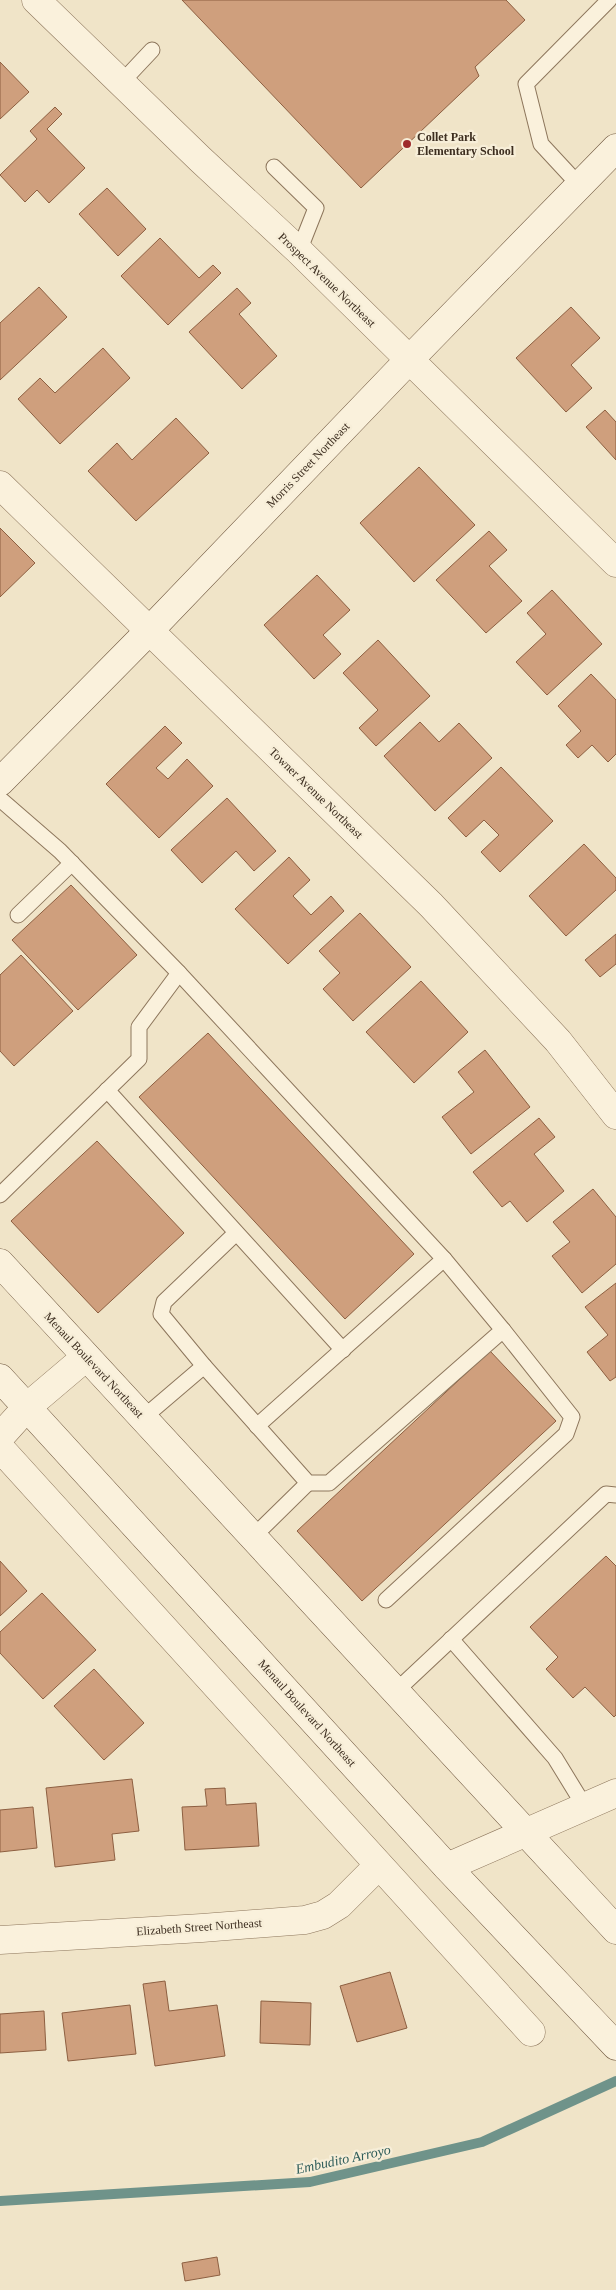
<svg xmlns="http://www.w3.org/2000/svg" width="616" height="2290" viewBox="0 0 616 2290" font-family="Georgia,serif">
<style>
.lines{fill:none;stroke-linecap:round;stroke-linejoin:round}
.stream{stroke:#6f938a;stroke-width:10}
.building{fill:#cf9f7d;stroke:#8d5f41}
.lane-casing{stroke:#8d765c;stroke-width:17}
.street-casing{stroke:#8d765c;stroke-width:29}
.secondary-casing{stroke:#6f573f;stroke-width:29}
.lane{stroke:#faf1dc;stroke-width:15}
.street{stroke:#faf1dc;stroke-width:28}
.secondary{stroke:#faf1dc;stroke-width:28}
.poi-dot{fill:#9e2a2b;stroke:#f7eed8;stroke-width:2}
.labels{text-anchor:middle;stroke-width:4.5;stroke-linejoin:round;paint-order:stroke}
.poi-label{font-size:12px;font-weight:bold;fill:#3d2e20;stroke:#f7eed8;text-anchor:start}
.street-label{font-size:12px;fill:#3d2e20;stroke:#f7eed8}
.water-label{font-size:14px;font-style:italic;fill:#2f5d5a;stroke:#f7eed8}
</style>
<rect width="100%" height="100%" fill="#f0e4c8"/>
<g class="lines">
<polyline class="stream" points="0,2201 310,2182 482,2142 616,2081"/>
</g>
<g class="building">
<polygon points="182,0 506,0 525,20 475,67 479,76 361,188"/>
<polygon points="0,62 29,92 0,119"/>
<polygon points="55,107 62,114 47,129 85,168 49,203 37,190 25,202 0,175 37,139 30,131"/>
<polygon points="107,188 146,229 118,256 79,214"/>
<polygon points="160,238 199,278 213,265 221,273 168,325 121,276"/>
<polygon points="39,287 67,317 0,380 0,323"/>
<polygon points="237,288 251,303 239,314 277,356 242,389 189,332"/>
<polygon points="571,307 600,338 571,365 592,388 566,412 516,358"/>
<polygon points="103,348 130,378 60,444 18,399 40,378 55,393"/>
<polygon points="605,410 616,422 616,460 586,427"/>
<polygon points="176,418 209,453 136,521 88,471 117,443 132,460"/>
<polygon points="419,467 475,525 414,582 360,523"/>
<polygon points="0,528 35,563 0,597"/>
<polygon points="489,531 507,550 489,566 522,601 486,633 436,580"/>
<polygon points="317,575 350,610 323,635 341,654 314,679 264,625"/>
<polygon points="552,590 602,644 547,695 516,662 546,634 527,613"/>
<polygon points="378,640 430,696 376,746 359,728 378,710 343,673"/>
<polygon points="591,674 616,700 616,754 608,762 592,745 578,758 566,745 581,731 558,706"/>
<polygon points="420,722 439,742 459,723 492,758 435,811 384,756"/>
<polygon points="165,726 182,743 156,768 168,779 187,759 213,786 159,838 106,784"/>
<polygon points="501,767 553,821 500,872 481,852 499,835 484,820 466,837 448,818"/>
<polygon points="227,798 276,851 254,871 236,851 202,883 171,850"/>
<polygon points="584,844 616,878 616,890 566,936 529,896"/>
<polygon points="289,857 310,880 293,896 311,915 331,896 344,911 288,964 235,909"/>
<polygon points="71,885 137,955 78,1010 12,940"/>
<polygon points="360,913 411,967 353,1021 323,989 340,973 319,951"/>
<polygon points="616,934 616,964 600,977 585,960"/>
<polygon points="21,955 73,1011 14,1066 0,1051 0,975"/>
<polygon points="421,981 468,1032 414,1083 366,1032"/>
<polygon points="208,1033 414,1254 345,1319 139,1097"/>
<polygon points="485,1050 530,1107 471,1154 442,1117 474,1092 458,1072"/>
<polygon points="539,1118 555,1137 534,1154 564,1191 527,1222 510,1201 502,1207 473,1172"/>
<polygon points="97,1141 184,1233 98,1313 11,1221"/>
<polygon points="593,1189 616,1217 616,1264 582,1293 552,1256 570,1242 553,1222"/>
<polygon points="616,1283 616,1377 610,1381 587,1352 608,1335 585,1307"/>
<polygon points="490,1351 556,1421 362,1601 297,1531"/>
<polygon points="606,1556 616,1566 616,1715 614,1717 585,1687 573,1698 546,1669 558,1657 530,1627"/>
<polygon points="0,1561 27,1591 0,1616"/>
<polygon points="42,1593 96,1650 43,1699 0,1653 0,1632"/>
<polygon points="94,1669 144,1723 104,1760 54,1706"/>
<polygon points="132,1779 139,1831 112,1834 115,1860 55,1867 46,1788"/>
<polygon points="225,1788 226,1805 256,1803 259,1846 185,1850 182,1807 207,1806 205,1789"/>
<polygon points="33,1807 37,1848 0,1852 0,1810"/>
<polygon points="390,1972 407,2028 357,2042 340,1986"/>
<polygon points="165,1981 169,2011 217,2005 225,2056 155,2066 143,1984"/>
<polygon points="261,2001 311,2003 310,2045 260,2043"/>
<polygon points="130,2005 136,2054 68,2061 62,2013"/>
<polygon points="44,2011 46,2050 0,2053 0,2014"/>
<polygon points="217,2257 220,2275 185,2281 182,2263"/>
</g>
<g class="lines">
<g class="lane-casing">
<g id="lane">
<polyline points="121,83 152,50"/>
<polyline points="274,167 316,208 299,251"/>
<polyline points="579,185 541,144 526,84 609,0"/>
<polyline points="0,799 60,851 179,973 444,1259 503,1330 329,1483 308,1483 204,1366 143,1418"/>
<polyline points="18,915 72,863"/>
<polyline points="107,1090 343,1350"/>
<polyline points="0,1195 139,1059 139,1027 179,973"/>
<polyline points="204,1366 161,1314 164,1302 236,1233"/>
<polyline points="257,1426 444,1259"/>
<polyline points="253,1537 308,1483"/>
<polyline points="386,1600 566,1434 572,1417 503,1330"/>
<polyline points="451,1639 555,1758 585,1807"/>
<polyline points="395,1692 606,1494 616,1495"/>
</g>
</g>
<g class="street-casing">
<g id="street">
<polyline points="36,0 200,159 299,251 616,563"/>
<polyline points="0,485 431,905 558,1041 616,1115"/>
<polyline points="0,1437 27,1407 86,1357"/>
<polyline points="0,1448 531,2032"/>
<polyline points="447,1867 616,1793"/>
<polyline points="0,1940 202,1928 305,1920 323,1915 339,1905 378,1866"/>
</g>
</g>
<g class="secondary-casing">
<g id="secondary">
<polyline points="0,782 149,631 408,361 616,148"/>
<polyline points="0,1263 616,1930"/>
<polyline points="0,1378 447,1867 616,2046"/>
</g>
</g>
<use href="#lane" class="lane"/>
<use href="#street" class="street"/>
<use href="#secondary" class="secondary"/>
</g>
<circle class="poi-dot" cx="407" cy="144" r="5"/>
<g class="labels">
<g class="poi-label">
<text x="417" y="141">Collet Park<tspan x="417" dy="14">Elementary School</tspan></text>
</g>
<g class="street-label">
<text transform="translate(327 280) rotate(44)" y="4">Prospect Avenue Northeast</text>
<text transform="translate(308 465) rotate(-46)" y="4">Morris Street Northeast</text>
<text transform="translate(316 793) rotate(44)" y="4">Towner Avenue Northeast</text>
<text transform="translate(94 1365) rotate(47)" y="4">Menaul Boulevard Northeast</text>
<text transform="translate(307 1713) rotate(48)" y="4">Menaul Boulevard Northeast</text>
<text transform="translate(199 1927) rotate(-4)" y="4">Elizabeth Street Northeast</text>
</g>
<g class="water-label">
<text transform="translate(343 2159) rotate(-12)" y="5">Embudito Arroyo</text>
</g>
</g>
</svg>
